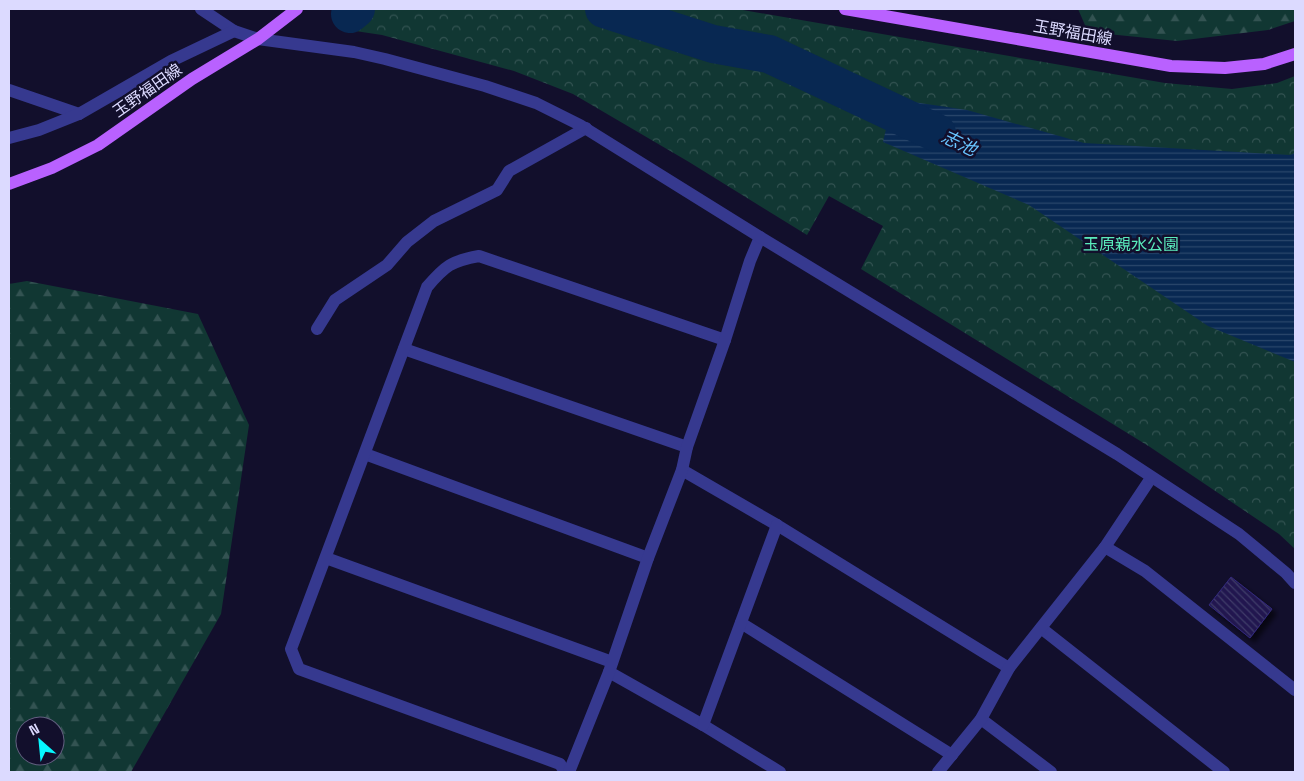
<svg xmlns="http://www.w3.org/2000/svg" width="1304" height="781" viewBox="0 0 1304 781" font-family="'Space Grotesk','Noto Sans JP',sans-serif">
<style>
.forest{fill:url(#forest-firs);fill-rule:evenodd}
.park{fill:url(#park-crowns)}
.water{fill:url(#water-rules)}
.lines{fill:none;stroke-linecap:round;stroke-linejoin:round}
.river{stroke:#082852;stroke-width:38}
.building{fill:url(#building-back-hatch);stroke:#33297d;filter:url(#shadow)}
.minor{stroke:#36398f;stroke-width:12}
.tertiary{stroke:#36398f;stroke-width:12}
.primary{stroke:#b961ff;stroke-width:12}
.labels{text-anchor:middle;stroke-width:5;stroke-linejoin:round;paint-order:stroke}
.street-label{font-size:16px;fill:#dcdaff;stroke:#120f2c}
.park-label{font-size:16px;fill:#5aebbc;stroke:#120f2c}
.water-label{font-size:18px;font-style:italic;fill:#68c4ff;stroke:#120f2c}
</style>
<defs>
<pattern id="forest-firs" width="22" height="20" patternUnits="userSpaceOnUse" patternTransform="scale(1.25)"><rect width="22" height="20" fill="#113733"/><path d="M5 1l3.5 6h-7zM16 11l3.5 6h-7z" fill="#335352"/></pattern>
<pattern id="park-crowns" width="20" height="18" patternUnits="userSpaceOnUse" patternTransform="scale(1.25)"><rect width="20" height="18" fill="#113733"/><path d="M2 6a3 3 0 1 1 6 0M12 15a3 3 0 1 1 6 0" fill="none" stroke="#335352"/></pattern>
<pattern id="water-rules" width="6" height="5" patternUnits="userSpaceOnUse" patternTransform="scale(1.25)"><rect width="6" height="5" fill="#082852"/><path d="M0 2.5h6" fill="none" stroke="#2b476c"/></pattern>
<pattern id="building-back-hatch" width="6" height="6" patternUnits="userSpaceOnUse" patternTransform="scale(1.25)"><rect width="6" height="6" fill="#20194f"/><path d="M-1 5l2 2M0 0l6 6M5-1l2 2" fill="none" stroke="#403a69"/></pattern>
<filter id="shadow"><feDropShadow dx="4.5" dy="4.5" stdDeviation="2.5" flood-color="#0009"/></filter>
</defs>
<rect width="100%" height="100%" fill="#120f2c"/>
<g class="forest">
<polygon points="1078,9 1295,9 1295,21 1268,30 1177,41 1088,32"/>
<path d="M27,281l171,33 51,111 -28,189 -90,158h-122v-488zM25,726h30v30h-30z"/>
</g>
<polygon class="park" points="339,9 737,9 1165,83 1232,89 1277,83 1295,76 1295,549 1279,534 1150,447 861,269 883,226 829,196 807,235 689,162 573,94 514,71 382,35 342,29 338,12"/>
<polygon class="water" points="893,99 967,110 1084,143 1290,155 1295,153 1295,362 1208,326 1029,205 883,142"/>
<g class="lines">
<g class="river">
<polyline points="604,9 713,44 769,54 937,133"/>
<polyline points="350,14 356,9"/>
</g>
</g>
<polygon class="building" points="1231,577 1272,609 1250,638 1209,605"/>
<g class="lines">
<g class="minor">
<polyline points="201,9 234,31 258,39"/>
<polyline points="9,90 79,114"/>
<polyline points="9,138 39,130 79,114 171,61 234,31"/>
<polyline points="317,329 335,300 387,265 407,242 434,221 497,190 509,171 586,128"/>
<polyline points="404,349 687,447"/>
<polyline points="365,454 648,558"/>
<polyline points="682,470 777,525 1009,668"/>
<polyline points="1105,547 1145,571 1295,690"/>
<polyline points="326,558 612,662"/>
<polyline points="741,623 952,755"/>
<polyline points="1041,628 1224,772"/>
<polyline points="609,672 703,725 780,772"/>
<polyline points="981,719 1051,772"/>
<polyline points="703,725 777,525"/>
<path d="M565,772l-5,-8 -261,-95 -8,-20 136,-362c18,-21 24,-26 52,-31l246,84"/>
<polyline points="569,772 609,672 648,558 682,470 687,447 725,340 750,261 760,237"/>
<polyline points="938,772 981,719 1009,668 1105,547 1151,478"/>
</g>
<polyline class="tertiary" points="258,39 354,52 385,59 485,86 536,103 580,125 760,237 1117,454 1239,534 1286,573 1295,583"/>
<g class="primary">
<polyline points="845,9 1171,66 1225,68 1264,64 1295,54"/>
<polyline points="9,184 52,168 98,145 192,79 258,39 297,9"/>
</g>
</g>
<g class="labels">
<g class="street-label">
<text transform="translate(1073 32) rotate(10)" y="6">玉野福田線</text>
<text transform="translate(147 90) rotate(-35)" y="6">玉野福田線</text>
</g>
<g class="park-label">
<text x="1131" y="250">玉原親水公園</text>
</g>
<g class="water-label">
<text transform="translate(959 143) rotate(25)" y="6">志池</text>
</g>
</g>
<rect width="1304" height="781" fill="none" stroke="#dcdaff" stroke-width="20"/>
<g transform="translate(40 741) rotate(333)"><circle r="24" fill="#120f2c" stroke="#636080"/>
<path d="M0-4L9 19L0 12L-9 19Z" fill="#06f8ff"/>
<text y="-8" font-size="14" font-weight="bold" text-anchor="middle" fill="#dcdaff">N</text>
</g>
</svg>
